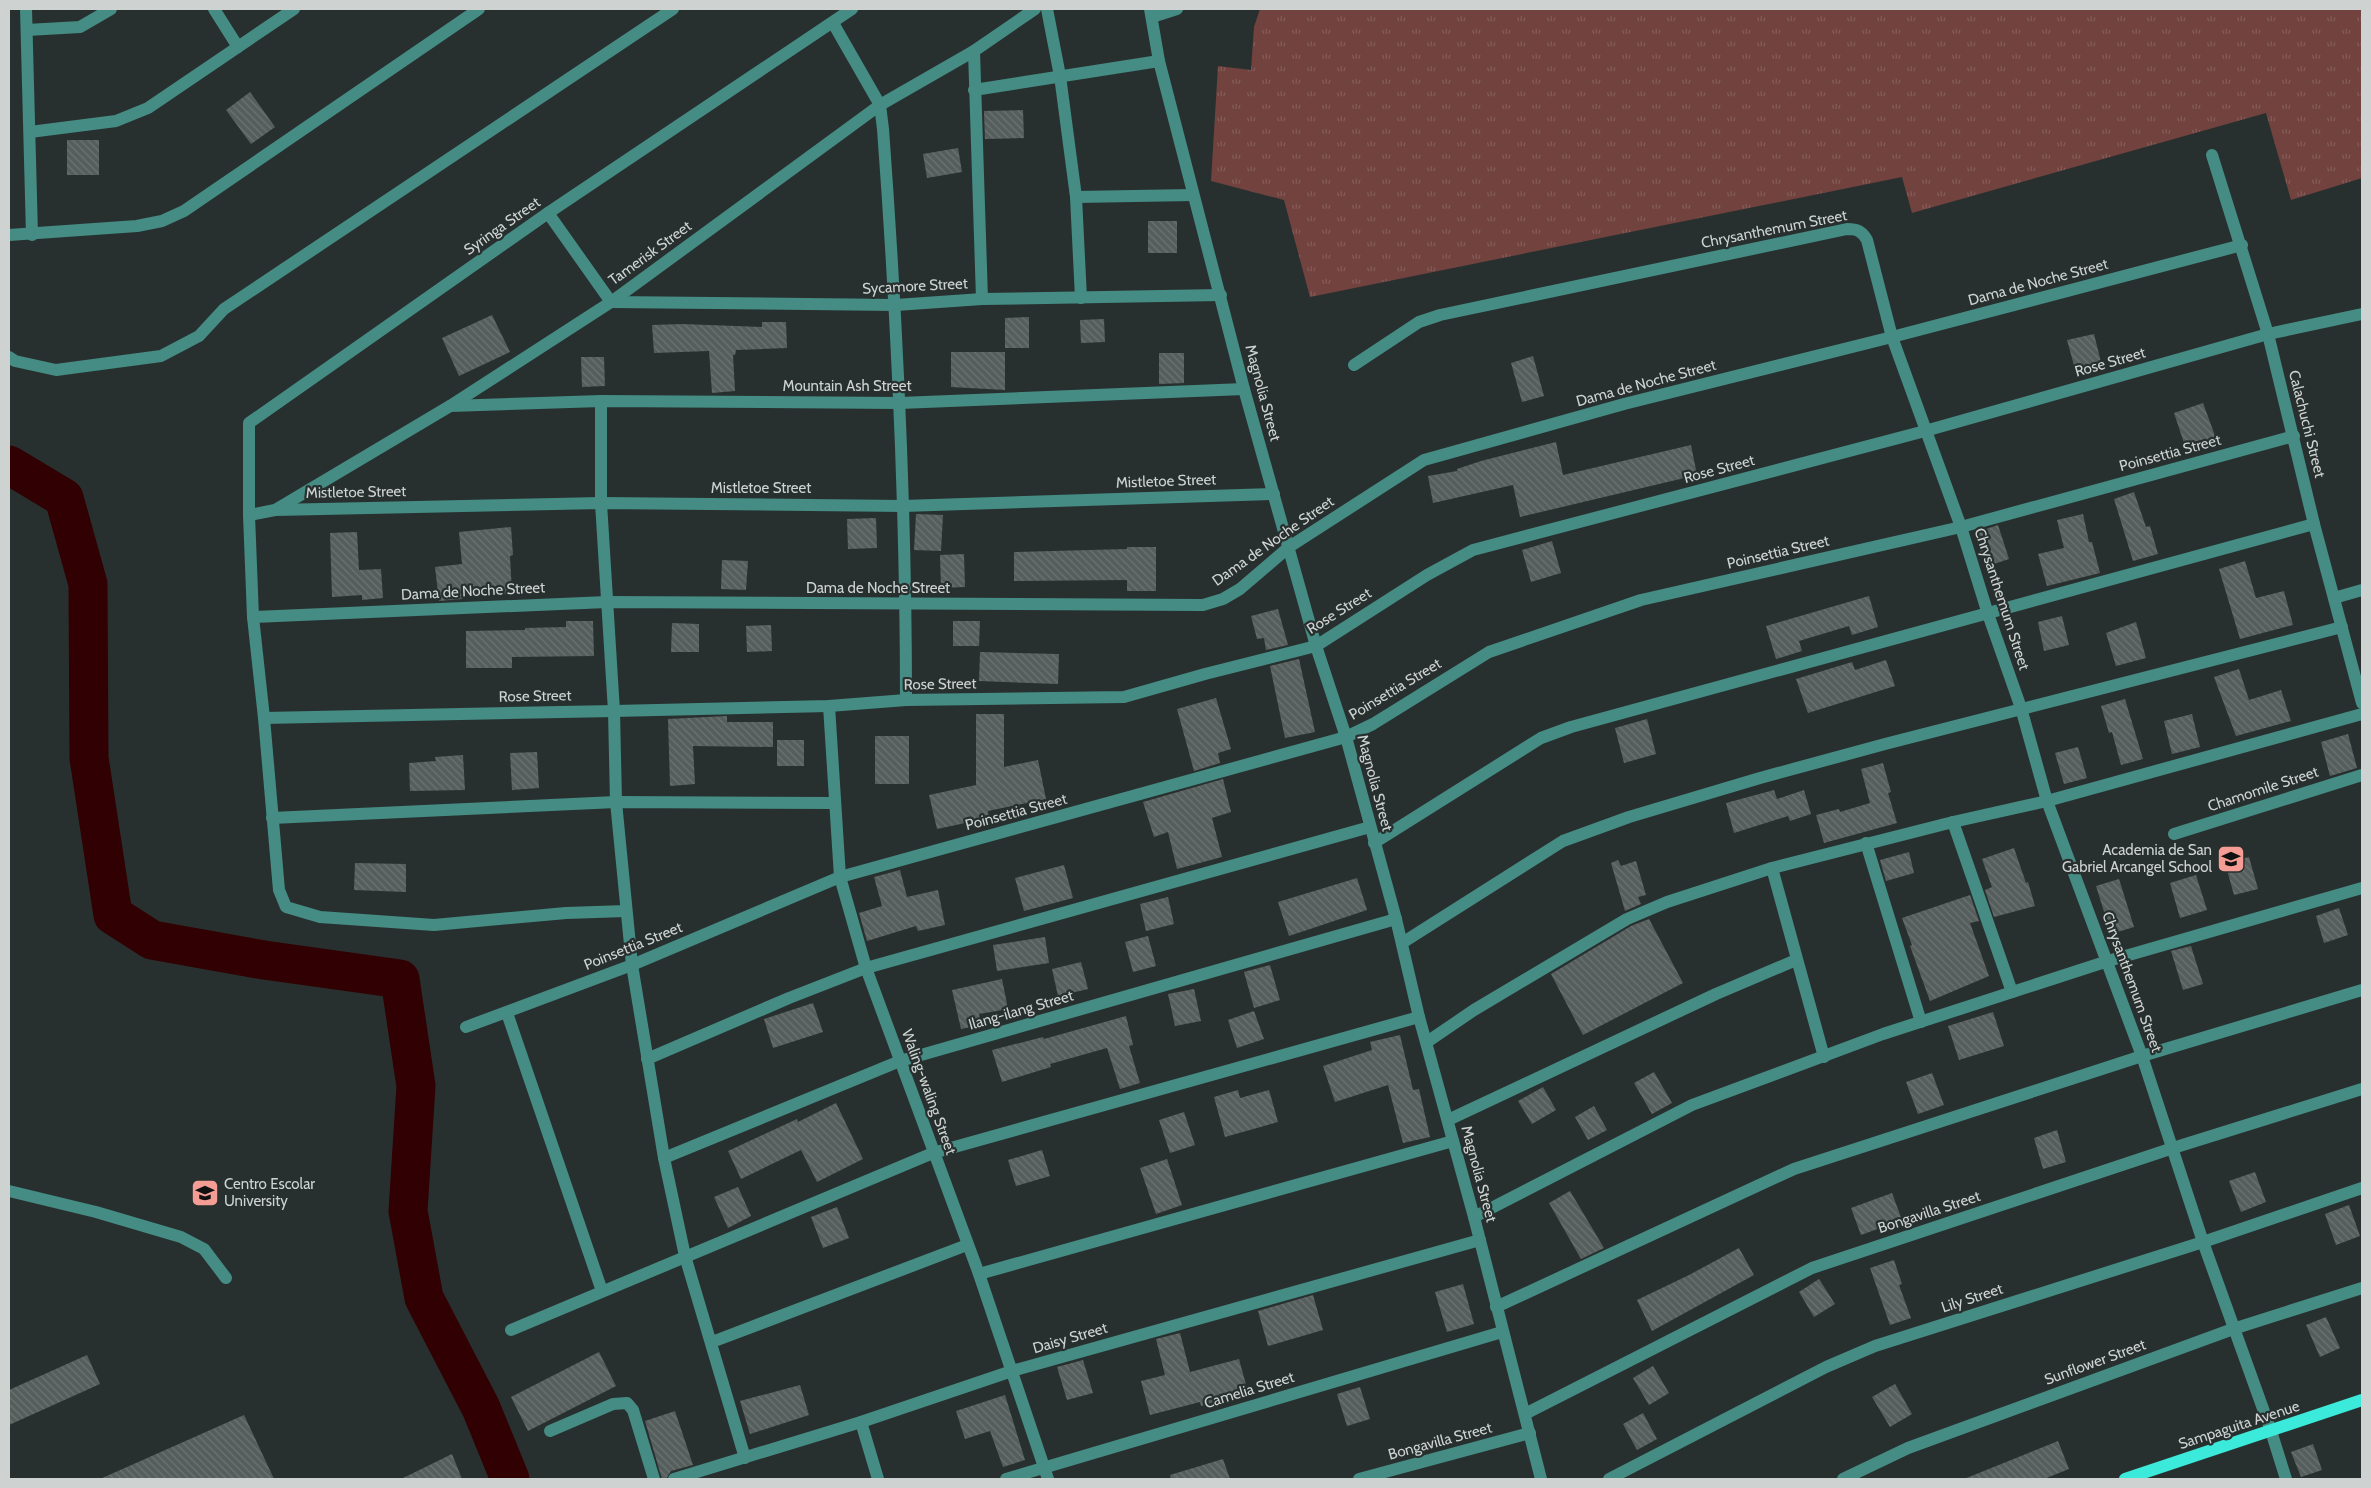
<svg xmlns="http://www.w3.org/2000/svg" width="2371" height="1488" viewBox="0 0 2371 1488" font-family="Cabin,sans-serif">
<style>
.grass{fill:url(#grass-tufts)}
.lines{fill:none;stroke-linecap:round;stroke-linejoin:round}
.river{stroke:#300002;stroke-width:39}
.building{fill:url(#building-back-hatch)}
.minor{stroke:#458c84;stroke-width:12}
.major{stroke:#3ceadb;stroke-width:12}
.labels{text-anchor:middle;stroke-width:4.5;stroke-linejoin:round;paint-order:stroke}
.street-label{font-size:15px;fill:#ced3d2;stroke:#28302f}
.poi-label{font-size:15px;fill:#ced3d2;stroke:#28302f;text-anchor:end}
</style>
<defs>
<pattern id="grass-tufts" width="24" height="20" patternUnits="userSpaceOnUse" patternTransform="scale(1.25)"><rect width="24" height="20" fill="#71423e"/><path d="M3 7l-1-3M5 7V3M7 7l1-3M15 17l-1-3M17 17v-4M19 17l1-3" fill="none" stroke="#845c59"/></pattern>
<pattern id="building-back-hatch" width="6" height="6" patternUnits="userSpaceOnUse" patternTransform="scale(1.25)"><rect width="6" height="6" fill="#555e5c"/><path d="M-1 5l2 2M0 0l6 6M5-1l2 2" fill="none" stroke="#6c7472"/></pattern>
</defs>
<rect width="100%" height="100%" fill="#28302f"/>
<polygon class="grass" points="1260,9 2362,9 2362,178 2291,200 2266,113 1912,213 1902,177 1310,297 1284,200 1211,181 1218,66 1251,70 1254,27"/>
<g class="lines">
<polyline class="river" points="9,465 64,498 88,584 89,758 113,915 152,940 264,960 400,979 416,1086 408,1211 424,1298 481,1408 510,1479"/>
</g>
<g class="building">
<polygon points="250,92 275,127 251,144 226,110"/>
<polygon points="1023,110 1024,138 985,139 984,111"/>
<rect x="67" y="140" width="32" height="35"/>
<polygon points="958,148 962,172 927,178 923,154"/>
<rect x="1148" y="221" width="29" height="32"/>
<polygon points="492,315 510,352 459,376 442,338"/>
<polygon points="1029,317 1029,348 1005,348 1005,318"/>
<polygon points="1104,319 1105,342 1081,343 1080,320"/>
<polygon points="762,322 786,322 787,348 736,350 735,355 733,355 735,391 712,393 709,351 654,353 652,325 682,324 762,327"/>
<polygon points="2094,334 2101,362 2075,369 2067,340"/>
<polygon points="951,352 1005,352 1005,390 951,387"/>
<polygon points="1159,353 1184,353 1184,383 1159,384"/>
<polygon points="1533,356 1544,396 1522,402 1511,363"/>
<polygon points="581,357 604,357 605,386 582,387"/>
<polygon points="2203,403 2217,441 2187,452 2174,413"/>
<polygon points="1556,442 1563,475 1691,445 1697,475 1520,517 1513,485 1433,503 1428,476 1457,471 1457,469 1481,461"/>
<polygon points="2134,492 2146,527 2150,526 2158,554 2133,561 2114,499"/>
<polygon points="916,514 943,515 941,551 914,550"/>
<polygon points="2083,514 2089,542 2092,542 2100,573 2047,586 2038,554 2064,548 2057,520"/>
<polygon points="876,518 877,548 848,549 847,519"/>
<polygon points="1998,525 2009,559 1985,567 1974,533"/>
<polygon points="511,527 513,555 510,556 512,594 461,596 462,599 439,601 435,567 462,564 459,532"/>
<polygon points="357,532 359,570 381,569 383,598 362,600 362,595 332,597 330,533"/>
<polygon points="1552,541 1561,573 1531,582 1522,550"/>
<polygon points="1127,547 1156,547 1156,591 1127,591 1127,580 1014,581 1014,552 1127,549"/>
<polygon points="964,554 965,587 941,588 940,555"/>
<polygon points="722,560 748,561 746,590 721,589"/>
<polygon points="2245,561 2256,598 2284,591 2293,625 2240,639 2219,569"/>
<polygon points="1869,596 1878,627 1852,635 1849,626 1799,641 1802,651 1776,659 1766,626"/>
<polygon points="1278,609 1288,645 1266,650 1264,638 1257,639 1251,616"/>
<polygon points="2062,616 2069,645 2044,651 2038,622"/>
<polygon points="566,621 593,621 594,656 512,657 512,668 466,668 466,631 525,630 525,628 566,627"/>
<polygon points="953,621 980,621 979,646 953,646"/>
<polygon points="2136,622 2146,658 2116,666 2106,633"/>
<polygon points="672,623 699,624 699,652 671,652"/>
<polygon points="771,625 772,651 747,652 746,626"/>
<polygon points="980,652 1059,654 1058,684 979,681"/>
<polygon points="1299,659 1315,732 1285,738 1270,666"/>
<polygon points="1886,660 1895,686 1808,713 1796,679 1852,662 1855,670"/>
<polygon points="2239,669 2249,700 2281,690 2291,721 2236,736 2214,677"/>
<polygon points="1216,698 1231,749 1218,753 1220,763 1194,771 1177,709"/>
<polygon points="2125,699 2143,759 2121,765 2112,732 2109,733 2101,706"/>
<polygon points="976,714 1004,714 1004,767 1038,760 1046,799 988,811 989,818 937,829 929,795 976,785"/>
<polygon points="2192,714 2200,747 2172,754 2164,721"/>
<polygon points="727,716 727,722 773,722 773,747 693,746 695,784 670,786 668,719"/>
<polygon points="1647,719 1656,754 1624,763 1615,728"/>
<polygon points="2348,734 2357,768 2330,776 2321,742"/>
<rect x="875" y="736" width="34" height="48"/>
<rect x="777" y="740" width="27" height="26"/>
<polygon points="2078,747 2087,778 2064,784 2055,753"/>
<polygon points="537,752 539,788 512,790 510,753"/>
<polygon points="463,755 465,790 410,791 409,763 436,761 435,757"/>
<polygon points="1883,763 1891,792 1888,793 1897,823 1824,843 1816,815 1839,809 1840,812 1870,803 1861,769"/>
<polygon points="1223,779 1231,812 1212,818 1222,857 1177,869 1168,832 1154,837 1143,802"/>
<polygon points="1774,790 1777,799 1804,790 1811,814 1790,821 1788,816 1734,833 1726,803"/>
<polygon points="2014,848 2026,883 2028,882 2035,906 1994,917 1985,890 1992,887 1982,859"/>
<polygon points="1909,852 1914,873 1886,881 1880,860"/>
<polygon points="2249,857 2258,889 2234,895 2225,863"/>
<polygon points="1618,860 1621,866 1636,861 1646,895 1638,897 1641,904 1625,911 1611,863"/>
<polygon points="355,863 406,864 406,892 354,890"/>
<polygon points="1064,865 1073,898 1024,911 1015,878"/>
<polygon points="900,870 907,897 938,890 945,925 918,931 916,926 867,941 859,913 882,906 874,877"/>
<polygon points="2196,875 2207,910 2180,918 2170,883"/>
<polygon points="1357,878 1367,910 1289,936 1278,902"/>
<polygon points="2119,879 2134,927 2111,934 2096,886"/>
<polygon points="1970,895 1979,921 1970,923 1989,976 1930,1001 1910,946 1912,945 1902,918"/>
<polygon points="1168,897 1174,924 1146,931 1140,904"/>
<polygon points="2339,908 2348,935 2324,943 2316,916"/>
<polygon points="1649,919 1683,983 1583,1035 1551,974 1631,926"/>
<polygon points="1148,936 1156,966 1133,972 1125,942"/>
<polygon points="1045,937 1049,963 997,971 993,945"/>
<polygon points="2191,946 2203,984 2183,990 2171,951"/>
<polygon points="1081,962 1088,989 1058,996 1052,969"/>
<polygon points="1270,965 1280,1000 1254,1008 1244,972"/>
<polygon points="1002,979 1008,1009 979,1014 981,1025 961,1029 952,990"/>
<polygon points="1194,989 1201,1021 1175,1026 1168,994"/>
<polygon points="813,1003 823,1032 773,1048 764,1019"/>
<polygon points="1254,1011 1264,1039 1237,1048 1228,1020"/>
<polygon points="1993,1012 2004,1046 1959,1060 1948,1026"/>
<polygon points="1126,1016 1133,1045 1129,1046 1140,1083 1120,1089 1107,1048 1050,1064 1051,1067 1002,1082 992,1050 1043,1037 1044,1039"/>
<polygon points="1400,1035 1413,1090 1419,1089 1430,1137 1403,1143 1388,1085 1335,1102 1323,1066 1372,1050 1370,1042"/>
<polygon points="1654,1072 1672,1103 1652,1114 1634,1083"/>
<polygon points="1932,1073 1944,1105 1918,1114 1906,1082"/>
<polygon points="1543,1087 1556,1110 1532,1124 1518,1101"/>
<polygon points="1238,1090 1240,1098 1269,1090 1278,1122 1225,1137 1214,1097"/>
<polygon points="836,1103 863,1159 817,1182 801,1150 741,1179 728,1151 797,1119 798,1122"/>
<polygon points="1594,1106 1607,1130 1588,1140 1575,1117"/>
<polygon points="1184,1112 1195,1145 1170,1153 1159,1120"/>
<polygon points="2057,1130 2066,1162 2043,1169 2034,1138"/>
<polygon points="1042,1150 1050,1176 1016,1186 1008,1160"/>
<polygon points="1167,1159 1182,1205 1156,1214 1140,1168"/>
<polygon points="2255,1172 2266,1202 2241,1212 2229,1181"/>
<polygon points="738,1187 751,1216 728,1228 714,1197"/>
<polygon points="1570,1191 1604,1248 1581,1259 1549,1203"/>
<polygon points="1892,1193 1902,1220 1861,1235 1851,1208"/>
<polygon points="2349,1205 2360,1236 2336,1245 2325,1214"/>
<polygon points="837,1207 849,1238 823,1248 811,1217"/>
<polygon points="1739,1248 1754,1275 1652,1331 1637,1300 1689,1275"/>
<polygon points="1894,1260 1902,1284 1899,1285 1911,1318 1890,1325 1870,1268"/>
<polygon points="1819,1279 1835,1304 1814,1317 1799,1292"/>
<polygon points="1463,1284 1474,1324 1447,1332 1435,1292"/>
<polygon points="1313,1295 1323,1330 1268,1346 1258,1311"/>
<polygon points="2326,1317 2340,1348 2320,1357 2306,1325"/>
<polygon points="1180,1333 1190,1372 1239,1359 1248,1392 1201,1406 1200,1402 1150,1415 1141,1381 1165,1375 1156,1339"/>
<polygon points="599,1352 616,1386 528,1431 511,1397"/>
<polygon points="87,1355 100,1384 9,1425 9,1390"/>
<polygon points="1083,1360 1093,1393 1067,1400 1057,1367"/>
<polygon points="1653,1366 1669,1393 1649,1405 1633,1378"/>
<polygon points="1895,1384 1912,1414 1890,1427 1872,1397"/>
<polygon points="800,1385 809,1415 750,1434 740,1401"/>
<polygon points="1360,1387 1370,1419 1347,1426 1337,1394"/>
<polygon points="1005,1395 1025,1460 1003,1467 990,1431 965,1439 956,1411"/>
<polygon points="675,1411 693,1465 671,1471 666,1479 662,1479 645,1421"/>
<polygon points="1643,1413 1657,1439 1637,1450 1623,1424"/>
<polygon points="244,1415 274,1479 100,1479"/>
<polygon points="2058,1441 2069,1469 2044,1479 1964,1479"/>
<polygon points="2313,1444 2322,1470 2301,1477 2291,1452"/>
<polygon points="452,1454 462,1479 401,1479"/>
<polygon points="1223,1459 1230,1479 1171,1479 1170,1475"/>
</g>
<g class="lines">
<g class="minor">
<polyline points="26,9 32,235"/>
<polyline points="214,9 238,47"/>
<polyline points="1047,9 1060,76 1076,197 1081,298"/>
<polyline points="1150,9 1159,61 1244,389 1316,646 1346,737 1396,919 1419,1017 1474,1217 1541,1479"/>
<polyline points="1152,17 1177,9"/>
<path d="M833,23l47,82 3,24c14,190 23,380 23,571"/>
<polyline points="27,30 80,27 111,9"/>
<polyline points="974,51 982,299"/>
<polyline points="974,90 1159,61"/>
<polyline points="30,132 116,121 148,108 294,9"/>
<polyline points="2212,155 2268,334 2314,524 2362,703"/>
<polyline points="1076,197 1193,195"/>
<polyline points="548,213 611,302 896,305 982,299 1221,295"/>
<polyline points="9,235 137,226 162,221 184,211 479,9"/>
<polyline points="9,357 15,361 56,370 161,356 199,336 224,309 673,9"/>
<path d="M1354,365l65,-43 21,-7 407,-86c10,0 15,2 20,11l25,97 69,190 27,87 33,94 26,93 95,255 61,186 68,189 15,48"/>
<polyline points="601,401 601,503 614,711 616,802 632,965 664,1158 685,1256 745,1458"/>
<polyline points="450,406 601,401 900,403 1244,389"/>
<polyline points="277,509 450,406 611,302 880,105 974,51 1035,9"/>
<polyline points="249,515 275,510 601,503 903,506 1274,494"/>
<polyline points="2334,598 2362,590"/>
<polyline points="253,617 607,602 1203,605 1223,599 1240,589 1289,547 1424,460 1624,404 1892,337 2242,245"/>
<polyline points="829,706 840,877 866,968 979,1274 1048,1479"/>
<polyline points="264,718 614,711 829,706 906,700 1124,697 1205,674 1316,646 1427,575 1473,550 1925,431 2268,334 2362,314"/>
<polyline points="272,818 616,802 834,803"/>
<polyline points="1953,822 2012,992"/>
<polyline points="2174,834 2362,775"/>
<polyline points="1374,843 1541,738 1571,727 2314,524"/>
<polyline points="1866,843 1921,1022"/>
<polyline points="1772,868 1824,1057"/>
<polyline points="626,911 566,913 434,925 320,917 286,907 279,890 264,718 253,617 249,515 249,423 548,213 852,9"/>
<polyline points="1402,943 1563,841 1629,817 1760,778 1885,744 2342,627"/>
<polyline points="507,1013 602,1291"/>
<polyline points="466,1027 632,965 840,877 1346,737 1373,724 1489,652 1641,600 1961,527 2294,436"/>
<polyline points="1427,1042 1474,1010 1627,919 1667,902 1772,868 1953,822 2047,801 2362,714"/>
<polyline points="647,1059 789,998 866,968 1370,827"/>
<polyline points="1448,1120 1716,994 1796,960"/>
<polyline points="664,1158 900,1061 1396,919"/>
<polyline points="9,1191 96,1212 181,1237 204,1249 226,1278"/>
<polyline points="1474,1217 1692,1105 1883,1034 2108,961 2362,888"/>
<polyline points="979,1274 1453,1141"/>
<polyline points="1496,1307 1794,1169 2142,1056 2362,990"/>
<polyline points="511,1330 933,1153 1419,1017"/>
<polyline points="712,1342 967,1245"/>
<polyline points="1525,1414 1812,1268 2173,1148 2362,1089"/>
<polyline points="861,1422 878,1479"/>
<polyline points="550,1431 613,1404 627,1403 633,1410 654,1479"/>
<polyline points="674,1479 861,1422 1012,1371 1480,1240"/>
<polyline points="1006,1479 1502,1332"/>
<polyline points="1359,1479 1530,1433"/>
<polyline points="1609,1479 1826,1367 1875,1346 2203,1242 2362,1188"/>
<polyline points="1843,1479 1908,1448 2233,1329 2362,1288"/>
</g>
<polyline class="major" points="2125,1479 2362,1400"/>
</g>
<defs>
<g id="school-square" transform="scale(1.4375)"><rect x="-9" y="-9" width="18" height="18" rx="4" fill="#f59c95" stroke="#28302f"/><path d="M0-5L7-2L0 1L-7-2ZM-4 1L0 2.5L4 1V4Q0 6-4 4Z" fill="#111"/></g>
<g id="university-square" transform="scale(1.4375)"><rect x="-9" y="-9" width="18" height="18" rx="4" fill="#f59c95" stroke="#28302f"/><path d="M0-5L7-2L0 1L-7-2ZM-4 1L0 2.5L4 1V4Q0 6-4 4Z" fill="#111"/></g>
</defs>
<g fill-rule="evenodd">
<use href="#school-square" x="2231" y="859"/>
<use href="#university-square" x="205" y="1193"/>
</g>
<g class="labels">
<g class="street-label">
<text transform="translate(502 226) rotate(-35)" y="5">Syringa Street</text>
<text transform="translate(1774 229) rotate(-11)" y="5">Chrysanthemum Street</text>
<text transform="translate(650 253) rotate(-36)" y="5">Tamerisk Street</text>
<text transform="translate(2038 282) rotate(-15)" y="5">Dama de Noche Street</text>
<text transform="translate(915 286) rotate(-3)" y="5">Sycamore Street</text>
<text transform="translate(2110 362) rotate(-16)" y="5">Rose Street</text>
<text transform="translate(1646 383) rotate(-15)" y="5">Dama de Noche Street</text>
<text x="847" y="391">Mountain Ash Street</text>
<text transform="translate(1263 393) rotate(75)" y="5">Magnolia Street</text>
<text transform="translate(2307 424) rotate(76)" y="5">Calachuchi Street</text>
<text transform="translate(2170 453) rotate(-15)" y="5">Poinsettia Street</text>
<text transform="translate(1719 469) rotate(-15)" y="5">Rose Street</text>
<text transform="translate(1166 481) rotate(-2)" y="5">Mistletoe Street</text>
<text x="761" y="493">Mistletoe Street</text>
<text transform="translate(356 492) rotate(-1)" y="5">Mistletoe Street</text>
<text transform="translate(1273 541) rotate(-35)" y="5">Dama de Noche Street</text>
<text transform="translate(1778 552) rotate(-13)" y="5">Poinsettia Street</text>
<text x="878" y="593">Dama de Noche Street</text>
<text transform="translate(473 591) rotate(-3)" y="5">Dama de Noche Street</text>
<text transform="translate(2002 599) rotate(72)" y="5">Chrysanthemum Street</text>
<text transform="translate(1339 611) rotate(-32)" y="5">Rose Street</text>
<text transform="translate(940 684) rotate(-1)" y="5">Rose Street</text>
<text transform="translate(1395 689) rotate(-31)" y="5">Poinsettia Street</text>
<text transform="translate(535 696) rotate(-1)" y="5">Rose Street</text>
<text transform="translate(1375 783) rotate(75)" y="5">Magnolia Street</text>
<text transform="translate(2263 789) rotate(-18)" y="5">Chamomile Street</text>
<text transform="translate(1016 812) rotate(-15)" y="5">Poinsettia Street</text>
<text transform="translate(633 946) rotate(-22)" y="5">Poinsettia Street</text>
<text transform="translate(2132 982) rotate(70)" y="5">Chrysanthemum Street</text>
<text transform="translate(1021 1010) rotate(-16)" y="5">Ilang-ilang Street</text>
<text transform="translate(929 1092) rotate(70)" y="5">Waling-waling Street</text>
<text transform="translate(1479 1174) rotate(75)" y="5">Magnolia Street</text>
<text transform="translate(1929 1212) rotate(-18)" y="5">Bongavilla Street</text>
<text transform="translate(1972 1298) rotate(-18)" y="5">Lily Street</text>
<text transform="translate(1070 1338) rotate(-16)" y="5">Daisy Street</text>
<text transform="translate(2095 1362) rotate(-20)" y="5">Sunflower Street</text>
<text transform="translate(1249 1390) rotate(-17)" y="5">Camelia Street</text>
<text transform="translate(2239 1425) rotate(-18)" y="5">Sampaguita Avenue</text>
<text transform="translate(1440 1441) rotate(-15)" y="5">Bongavilla Street</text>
</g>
<g class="poi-label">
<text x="2212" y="855">Academia de San<tspan x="2212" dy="17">Gabriel Arcangel School</tspan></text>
<text x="224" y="1189" text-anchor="start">Centro Escolar<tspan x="224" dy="17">University</tspan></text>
</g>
</g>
<rect width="2371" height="1488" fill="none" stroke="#ced3d2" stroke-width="20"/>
</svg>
